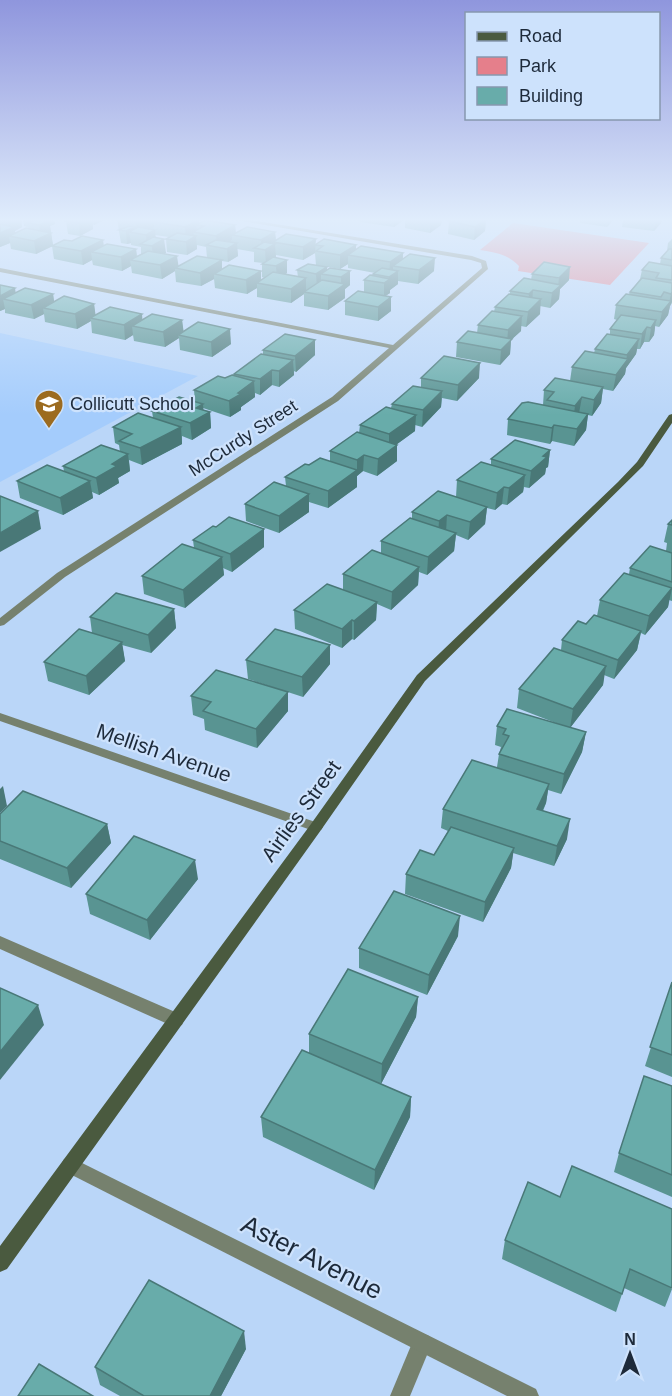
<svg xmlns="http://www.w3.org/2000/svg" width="672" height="1396" viewBox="0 0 672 1396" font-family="Arial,sans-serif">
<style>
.built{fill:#a4ccfc}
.green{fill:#e57f8b}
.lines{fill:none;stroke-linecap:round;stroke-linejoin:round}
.lane{fill:#76816e;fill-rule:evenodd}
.street{fill:#76816e;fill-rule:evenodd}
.secondary{fill:#4a5a3f;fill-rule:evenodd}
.wall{fill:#599492;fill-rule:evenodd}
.shaded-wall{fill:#497877}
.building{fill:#68acaa;stroke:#497877;stroke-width:1.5}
.labels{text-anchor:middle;stroke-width:4.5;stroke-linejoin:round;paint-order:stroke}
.far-poi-label{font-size:18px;fill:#1d2a3a;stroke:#cde2fc;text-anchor:start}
.far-street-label{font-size:18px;fill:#1d2a3a;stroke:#cde2fc}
.street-label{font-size:21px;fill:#1d2a3a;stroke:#cde2fc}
.near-street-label{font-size:26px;fill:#1d2a3a;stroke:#cde2fc}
</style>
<rect width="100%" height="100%" fill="#bad6f8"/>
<polygon class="built" points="0,333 198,376 0,482"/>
<path class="green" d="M513,223l136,20 -39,42 -92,-14 1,-5c-11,-12 -25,-14 -39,-16z"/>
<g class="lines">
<g class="lane">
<polygon points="0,936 182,1015 184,1020 182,1025 176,1027 170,1025 0,949"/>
<polygon points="422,1333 429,1336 432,1343 410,1396 390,1396 415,1336"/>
</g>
<g class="street">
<polygon points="230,219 245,219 472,256 486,261 488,269 338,401 65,577 4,625 0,626 0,618 57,573 332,397 389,348 0,272 0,268 393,345 482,268 481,263 471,260"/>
<polygon points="0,713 321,824 323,827 321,830 311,830 0,721"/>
<polygon points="70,1157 536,1389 539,1396 507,1396 64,1171 61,1165 64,1159"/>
</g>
<polygon class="secondary" points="672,414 672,423 643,466 425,681 321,830 7,1269 0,1272 0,1246 311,824 417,675 618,482 637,462 669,415"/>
</g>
<g class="wall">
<path d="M0,219h21l1,8 -7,4v2l14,-4 -1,-2 -4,-1 -1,-7h31l1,5 -5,2 3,19h51l32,4 1,7 4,-2v-7l-10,-2v-2l-4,1 -6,-1 -4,-24h40v2l42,-1v4l36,1 1,9 39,-2 1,9 80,8 47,4v6l31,12 -16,13 -20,-3v3l-8,6v3l-5,3 6,15 -13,10 -33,-6v-14l19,-9v-12l9,-4v-2l2,-1 -27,-5v-4l-8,5 -24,-4 -1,-12 -12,7 -27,-5v3l11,2v13l-2,1 13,3 -1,-7 53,1v14l-5,4v9l-17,12 -24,-4v-12l-13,9 -34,-6v-9l-10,6 -32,-6 -1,-9 -13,7 -25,-4 -1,-11 -13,8 -30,-6 -1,-7 -9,5 -29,-6 -1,-5 -9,5 -29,-6 -2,-13 -16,8 -25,-5 -1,-6 -10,4zM155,235l14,2 -3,2 1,13 20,3 10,-6v-4l9,2 1,10 -29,9 -14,-12 2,-1 -10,-15zM237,249l17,3v10l9,1 -1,1v13l2,1 -3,1 -39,-10v-8l6,1 10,-6z"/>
<polygon points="68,219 106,219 94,225 93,224 93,229 80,236 68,234 66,221"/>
<polygon points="360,219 404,219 404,220 394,227 360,222"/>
<polygon points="405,219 442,219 441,225 430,233 405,228"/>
<polygon points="486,219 485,231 474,240 448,234 449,221"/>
<polygon points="580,219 614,219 607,227 580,223"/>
<polygon points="623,219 662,219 661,223 654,231 622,227"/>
<polygon points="672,239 672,303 670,306 668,315 659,327 655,326 654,335 649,342 644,342 640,349 637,349 636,354 626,368 625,374 613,391 603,389 601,403 592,416 588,415 586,430 574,446 552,441 550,444 507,435 508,419 543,405 544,390 570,381 572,367 594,353 595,349 610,334 610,329 617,320 614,319 616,305 629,294 630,292 640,279 642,270 660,264 661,258 667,251 668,243"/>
<polygon points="532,274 569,280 560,289 559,299 550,308 540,306 540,314 526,327 521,326 521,331 511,340 510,354 500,365 456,357 457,342 477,333 478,325 494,312 495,307 510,294 510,291 531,280"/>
<polygon points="0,285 15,293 53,294 54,302 94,304 95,315 142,314 142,320 182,320 183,332 231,344 212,357 180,350 179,338 165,347 134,341 133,335 125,340 92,333 91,321 77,329 45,322 44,314 34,319 5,313 5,309 0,311"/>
<polygon points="263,350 315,355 296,372 294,371 294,375 279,387 272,385 260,395 255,393 255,397 241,407 241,410 230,417 203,408 203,410 210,412 211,428 192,440 182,436 182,444 142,465 129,460 130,471 118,478 119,483 99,495 92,492 93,498 63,515 20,498 17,481 64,471 63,466 120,452 119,445 115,443 113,427 153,418 152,411 195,402 194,390 234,375 234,374 263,354"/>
<polygon points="421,378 479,378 457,401 442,398 441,407 422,427 415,425 415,431 397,444 397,461 377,476 363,471 357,476 357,487 328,508 309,502 309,512 279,533 246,521 245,504 286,486 285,477 309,465 330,461 330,451 359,433 360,425 391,408 392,404 421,387"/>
<polygon points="550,450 548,467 546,468 545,474 529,488 524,487 523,492 507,505 502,504 495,510 487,508 485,524 468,540 456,535 454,551 427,575 419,572 418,585 391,610 377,604 376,620 354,640 352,639 342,648 295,629 294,610 343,589 343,574 381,554 381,541 412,518 412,512 456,497 457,480 491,465 491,459"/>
<polygon points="672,520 672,601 669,600 668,607 645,635 641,633 637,650 614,679 604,675 603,685 570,728 586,732 582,752 561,794 548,790 546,803 543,811 567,839 554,866 513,853 511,868 483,922 405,894 406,874 434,855 448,831 441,828 443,809 497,767 499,754 501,747 495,745 497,726 561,725 517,708 519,689 561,650 562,640 597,616 600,600 629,574 630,568 666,551 667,543 664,542 668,524"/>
<polygon points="193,540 264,547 232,572 223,568 224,575 185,608 144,594 142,576 194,548"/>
<polygon points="174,609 176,628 151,653 122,645 125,661 89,695 48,681 44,662 92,633 90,617"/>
<polygon points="246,660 330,664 303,697 248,679"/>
<polygon points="191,696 288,711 257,748 205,730 204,719 193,715"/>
<polygon points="0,814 107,824 111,843 71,888 0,859"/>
<polygon points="198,879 150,940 90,914 86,894"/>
<polygon points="458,936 427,995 359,968 359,948"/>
<polygon points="672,982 672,1077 645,1066"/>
<polygon points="418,997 416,1017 381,1084 411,1097 410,1117 374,1190 263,1137 261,1117 309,1053 309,1034"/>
<polygon points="672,1086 672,1197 614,1172 619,1153"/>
<polygon points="560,1197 672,1289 665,1307 624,1288 616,1312 502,1259 505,1240"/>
<polygon points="246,1349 221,1396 120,1396 100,1385 95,1367"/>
</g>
<g class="shaded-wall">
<polygon points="8,219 21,219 22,227 15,231 16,237 9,236 10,243 0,247 0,233 9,229"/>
<polygon points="41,219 54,219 55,224 50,226 53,246 36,254 34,241 41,237 39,225"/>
<polygon points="86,219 92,219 93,229 80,236 79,223"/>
<polygon points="94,219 106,219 94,225"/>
<polygon points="143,219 157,219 157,223 154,222 154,227 141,234 137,233 136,222"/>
<polygon points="394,219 404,219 404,220 394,227"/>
<polygon points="432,219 442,219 441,225 430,233 430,220"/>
<polygon points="485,219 486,219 485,231 474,240 475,227"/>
<polygon points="608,219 614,219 607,227"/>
<polygon points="656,219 662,219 661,223 654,231"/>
<polygon points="199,220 199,226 196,225 197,232 193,232 194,236 186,240 185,227"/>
<polygon points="235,225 236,236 232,235 232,240 219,247 217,247 216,236"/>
<polygon points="135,227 136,233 129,232 131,243 127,244 126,231"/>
<polygon points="155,230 156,243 147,245 146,235"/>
<polygon points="275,232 276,242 273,242 274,245 275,244 276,258 266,264 265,250 261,250 261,240"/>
<polygon points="196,236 197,249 187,255 186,242"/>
<polygon points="164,239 166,253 153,259 152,246"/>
<polygon points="316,239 315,253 303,260 303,247"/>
<polygon points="103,240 105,253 91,252 92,260 83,265 81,251"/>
<polygon points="237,243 238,256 228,262 227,249"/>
<polygon points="356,245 356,256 348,255 348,264 340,269 340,255"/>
<polygon points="136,249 137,261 130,260 131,266 122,271 121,257"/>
<polygon points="403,253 402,266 393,266 393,273 389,276 390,262"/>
<polygon points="177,256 179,269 175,268 175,271 162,279 160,265"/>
<polygon points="435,258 434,271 418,284 419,270"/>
<polygon points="222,260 222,274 214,274 214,279 201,286 200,273"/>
<polygon points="287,260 287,273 277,280 276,266"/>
<polygon points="327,267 327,275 321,274 321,284 317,288 316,274"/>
<polygon points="570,267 569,280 560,289 559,299 550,308 552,293 558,287 559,278"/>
<polygon points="261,271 261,283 257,283 257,288 247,294 246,280"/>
<polygon points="350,271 350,285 345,289 345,298 328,310 328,296 341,287 341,277"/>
<polygon points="398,271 398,284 390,290 390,293 384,297 384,283 389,279 389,277"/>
<polygon points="306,278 306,292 304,292 304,294 291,303 291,289"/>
<polygon points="15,288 17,302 3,299 5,309 0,311 0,296"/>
<polygon points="533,290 532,304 528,308 529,294"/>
<polygon points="672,292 672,301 670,306 668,315 659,327 662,312 669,303 671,294"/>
<polygon points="53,294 55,308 43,308 44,314 34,319 31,305"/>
<polygon points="391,297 391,311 378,321 378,307"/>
<polygon points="541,299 540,314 526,327 528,312"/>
<polygon points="94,304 96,318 90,318 91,321 77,329 75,314"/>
<polygon points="142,314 143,328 132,326 133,335 125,340 124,325"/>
<polygon points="522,316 521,331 511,340 510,354 500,365 501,350 507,344 508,330"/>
<polygon points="182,320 184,334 178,335 179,338 165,347 163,332"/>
<polygon points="656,320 654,335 649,342 651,328"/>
<polygon points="647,327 644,342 640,349 642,334"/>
<polygon points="230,329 231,344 212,357 211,342"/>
<polygon points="639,339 636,354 626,368 625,374 613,391 616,375 626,361 627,355"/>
<polygon points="315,340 315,355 296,372 295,356"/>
<polygon points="293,360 294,375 279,387 279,371"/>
<polygon points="480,363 479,378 457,401 458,385"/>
<polygon points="272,370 272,385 260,395 260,379"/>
<polygon points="254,381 255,397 241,407 241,410 230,417 229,401"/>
<polygon points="603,387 601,403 592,416 594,400"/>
<polygon points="442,391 441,407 422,427 423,410"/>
<polygon points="582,397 579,413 573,422 575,406"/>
<polygon points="203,404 204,416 210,412 211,428 192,440 190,423 196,408"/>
<polygon points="588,414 586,430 574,446 577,429"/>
<polygon points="416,415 415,431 389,450 389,434"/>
<polygon points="554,425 552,441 550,444 552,428"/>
<polygon points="181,427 182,444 142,465 140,448"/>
<polygon points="397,445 397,461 377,476 378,459"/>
<polygon points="550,450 548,467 546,468 545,474 529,488 531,471 543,456"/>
<polygon points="128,454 130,471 118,478 119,483 99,495 96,478 112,464"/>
<polygon points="364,455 363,471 357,476 357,487 328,508 328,491 357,470 357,460"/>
<polygon points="525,475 523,492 507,505 509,488"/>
<polygon points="90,481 93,498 63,515 60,498"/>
<polygon points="504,487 502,504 495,510 497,493"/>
<polygon points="309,494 309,512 279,533 279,516"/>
<polygon points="487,507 485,524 468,540 470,522"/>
<polygon points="38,511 41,529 0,552 0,533"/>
<polygon points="447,515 446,532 438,538 439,521"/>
<polygon points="264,529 264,547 232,572 230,554"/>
<polygon points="456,533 454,551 427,575 428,557"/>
<polygon points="222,557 224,575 185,608 183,590"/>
<polygon points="419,567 418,585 391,610 392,592"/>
<polygon points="672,588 668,607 645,635 649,616"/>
<polygon points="377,602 376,620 354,640 354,621"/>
<polygon points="174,609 176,628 151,653 148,635"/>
<polygon points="352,620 352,639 342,648 342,629"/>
<polygon points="641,631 637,650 614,679 618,660"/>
<polygon points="122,642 125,661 89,695 86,676"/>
<polygon points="330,645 330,664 303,697 302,677"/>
<polygon points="606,666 603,685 570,728 573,709"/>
<polygon points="288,692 288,711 257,748 256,729"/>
<polygon points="586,732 582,752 561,794 564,774"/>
<polygon points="549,784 546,803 534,828 537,809"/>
<polygon points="3,786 7,806 0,813 0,789"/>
<polygon points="570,819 567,839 554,866 557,846"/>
<polygon points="107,824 111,843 71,888 67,868"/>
<polygon points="514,848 511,868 483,922 485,902"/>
<polygon points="195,860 198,879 150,940 147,920"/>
<polygon points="460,916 458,936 427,995 429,975"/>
<polygon points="418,997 416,1017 381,1084 382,1064"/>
<polygon points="38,1005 44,1025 0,1080 0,1052"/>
<polygon points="411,1097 410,1117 374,1190 375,1170"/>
<polygon points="244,1331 246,1349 221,1396 210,1396"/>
</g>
<g class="building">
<polygon points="36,219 41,219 49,221 39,225 28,223"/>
<polygon points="70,219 86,219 79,223 66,221"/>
<polygon points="117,219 143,219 136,222"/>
<polygon points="160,219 193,219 199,220 185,227 154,222"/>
<polygon points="452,219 485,219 475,227 449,221"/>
<polygon points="205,220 235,225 216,236 193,232 204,226 196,225"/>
<polygon points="0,224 14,227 0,233"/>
<polygon points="129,226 135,227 126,231 119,230"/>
<polygon points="138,227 155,230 146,235 129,232"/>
<polygon points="247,227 275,232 261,240 232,235"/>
<polygon points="26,228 51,233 34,241 9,236"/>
<polygon points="177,233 196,236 186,242 166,239"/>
<polygon points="286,234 316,239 303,247 273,242"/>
<polygon points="82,236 103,240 81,251 52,246 64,240 72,241"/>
<polygon points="153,237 164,239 152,246 140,244"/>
<polygon points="324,239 356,245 340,255 316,251 323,246 315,245"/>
<polygon points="216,240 237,243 227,249 206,245"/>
<polygon points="264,242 275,244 265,250 254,248"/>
<polygon points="107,244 136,249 121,257 91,252"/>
<polygon points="361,246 403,253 390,262 348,255"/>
<polygon points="669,249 672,249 672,260 661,258"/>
<polygon points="148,251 177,256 160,265 130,260"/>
<polygon points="410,254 435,258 419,270 393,266"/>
<polygon points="197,256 222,260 200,273 175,268"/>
<polygon points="273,257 287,260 276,266 262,264"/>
<polygon points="544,262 570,267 559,278 532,274"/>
<polygon points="649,262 672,266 672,280 656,278 659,273 642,270"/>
<polygon points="308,264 327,267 316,274 297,270"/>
<polygon points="229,265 261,271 246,280 214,274"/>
<polygon points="330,268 350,271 341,277 321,274"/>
<polygon points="382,268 398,271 389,277 373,274"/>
<polygon points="273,272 306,278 291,289 257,283"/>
<polygon points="370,275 390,279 384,283 364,280"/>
<polygon points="524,278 561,285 552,293 533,290 529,294 510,291"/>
<polygon points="642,278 672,283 672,292 671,294 664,292 661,297 630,292"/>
<polygon points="322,280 345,284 328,296 304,292"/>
<polygon points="0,285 15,288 0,296"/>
<polygon points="25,288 53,294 31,305 3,299"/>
<polygon points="358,291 391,297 378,307 345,301"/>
<polygon points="509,294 541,299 528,312 495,307"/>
<polygon points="626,294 671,301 662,312 616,305"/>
<polygon points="64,296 94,304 75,314 43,308"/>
<polygon points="110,307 142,314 124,325 90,318"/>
<polygon points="492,311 522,316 508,330 478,325"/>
<polygon points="152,314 182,320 163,332 132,326"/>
<polygon points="621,315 656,320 651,328 647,327 642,334 610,329"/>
<polygon points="198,322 230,329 211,342 178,335"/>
<polygon points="468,331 512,339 501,350 457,342"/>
<polygon points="285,334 315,340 295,356 263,350"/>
<polygon points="607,334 639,339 627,355 595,349"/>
<polygon points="585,351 628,359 616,375 572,367"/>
<polygon points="261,354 293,360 279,371 272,370 260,379 234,374"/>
<polygon points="444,356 480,363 458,385 421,378"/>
<polygon points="232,375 254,381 238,393 241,394 229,401 194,390 218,376 225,378"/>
<polygon points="555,378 603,387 594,400 582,397 575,406 547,400 554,392 544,390"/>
<polygon points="413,386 442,391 423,410 392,404"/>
<polygon points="179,397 203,404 196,408 210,412 190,423 152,411"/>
<polygon points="528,402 588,414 577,429 554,425 552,428 508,419 522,403"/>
<polygon points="386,407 416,415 389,434 360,425"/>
<polygon points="138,413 181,427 140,448 119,441 132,434 113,427"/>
<polygon points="357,432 397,445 378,459 364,455 357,460 330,451"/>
<polygon points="515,440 550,450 543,456 547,457 531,471 491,459"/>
<polygon points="101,445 128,454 112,464 117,466 96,478 63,466"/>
<polygon points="320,458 357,470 328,491 285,477 305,464 309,465"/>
<polygon points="481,462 525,475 509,488 504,487 497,493 457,480"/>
<polygon points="47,465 90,481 60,498 17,481"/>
<polygon points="274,482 309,494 279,516 245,504"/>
<polygon points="438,491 487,507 470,522 447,515 439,521 412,512"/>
<polygon points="0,496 38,511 0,533"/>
<polygon points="229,517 264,529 230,554 193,540 213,526 216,527"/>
<polygon points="410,518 456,533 428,557 381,541"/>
<polygon points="672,520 672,525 668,524"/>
<polygon points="182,544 222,557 183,590 142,576"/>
<polygon points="650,546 672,553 672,582 630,568"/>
<polygon points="372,550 419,567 392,592 343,574"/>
<polygon points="624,573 672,588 649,616 600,600"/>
<polygon points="327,584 377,602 354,621 352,620 342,629 294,610"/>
<polygon points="116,593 174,609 148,635 90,617"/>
<polygon points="594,615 641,631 618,660 562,640 578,621 586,624"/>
<polygon points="79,629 122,642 86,676 44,662"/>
<polygon points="275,629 330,645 302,677 246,660"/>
<polygon points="554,648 606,666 573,709 519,689"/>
<polygon points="216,670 288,692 256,729 203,711 211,702 191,696"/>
<polygon points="507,709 586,732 564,774 499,754 509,736 503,734 506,729 497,726"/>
<polygon points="472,760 549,784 537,809 570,819 557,846 443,809"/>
<polygon points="23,791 107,824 67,868 0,841 0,814"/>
<polygon points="451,827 514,848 485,902 406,874 420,850 434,855"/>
<polygon points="134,836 195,860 147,920 86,894"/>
<polygon points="394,891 460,916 429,975 359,948"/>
<polygon points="348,969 418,997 382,1064 309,1034"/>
<polygon points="672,982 672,1055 650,1047"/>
<polygon points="0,988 38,1005 0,1052"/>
<polygon points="302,1050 411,1097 375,1170 261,1117"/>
<polygon points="644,1076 672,1086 672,1175 619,1153"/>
<polygon points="572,1166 672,1209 672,1288 630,1269 622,1294 505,1240 528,1182 560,1197"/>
<polygon points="149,1280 244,1331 210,1396 144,1396 95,1367"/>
<polygon points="39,1364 93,1396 18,1396"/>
</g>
<linearGradient id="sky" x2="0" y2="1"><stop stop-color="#8f96dd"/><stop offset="0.53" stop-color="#e0edfc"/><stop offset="1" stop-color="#e0edfc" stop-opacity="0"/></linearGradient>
<rect width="672" height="415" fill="url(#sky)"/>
<defs>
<g id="school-pin" transform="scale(1.5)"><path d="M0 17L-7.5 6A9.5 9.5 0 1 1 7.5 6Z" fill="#9c6b1f" stroke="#cde2fc"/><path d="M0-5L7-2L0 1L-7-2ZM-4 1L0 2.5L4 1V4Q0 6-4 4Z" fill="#fff"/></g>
</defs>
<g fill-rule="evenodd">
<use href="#school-pin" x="49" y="404"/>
</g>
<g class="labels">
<g class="far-poi-label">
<text x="70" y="410">Collicutt School</text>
</g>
<g class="far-street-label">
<text transform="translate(243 438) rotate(-33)" y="6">McCurdy Street</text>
</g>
<g class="street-label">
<text transform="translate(164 753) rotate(19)" y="7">Mellish Avenue</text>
<text transform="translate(301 811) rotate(-54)" y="7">Airlies Street</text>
</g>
<g class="near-street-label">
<text transform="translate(312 1257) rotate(27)" y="9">Aster Avenue</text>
</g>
</g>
<rect x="465" y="12" width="195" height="108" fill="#cde2fc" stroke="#8798ae" stroke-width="1.5"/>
<rect x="477" y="32" width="30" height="9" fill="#4a5a3f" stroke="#8798ae" stroke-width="1.5"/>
<text x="519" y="42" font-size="18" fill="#1d2a3a">Road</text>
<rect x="477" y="57" width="30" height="18" fill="#e57f8b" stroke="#8798ae" stroke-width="1.5"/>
<text x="519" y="72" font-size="18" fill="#1d2a3a">Park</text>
<rect x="477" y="87" width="30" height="18" fill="#68acaa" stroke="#8798ae" stroke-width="1.5"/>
<text x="519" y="102" font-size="18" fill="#1d2a3a">Building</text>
<g transform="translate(630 1354)" stroke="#cde2fc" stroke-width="4.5" paint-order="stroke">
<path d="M0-4.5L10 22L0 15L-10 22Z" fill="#1d2a3a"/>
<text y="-9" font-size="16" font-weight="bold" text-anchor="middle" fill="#1d2a3a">N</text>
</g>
</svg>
